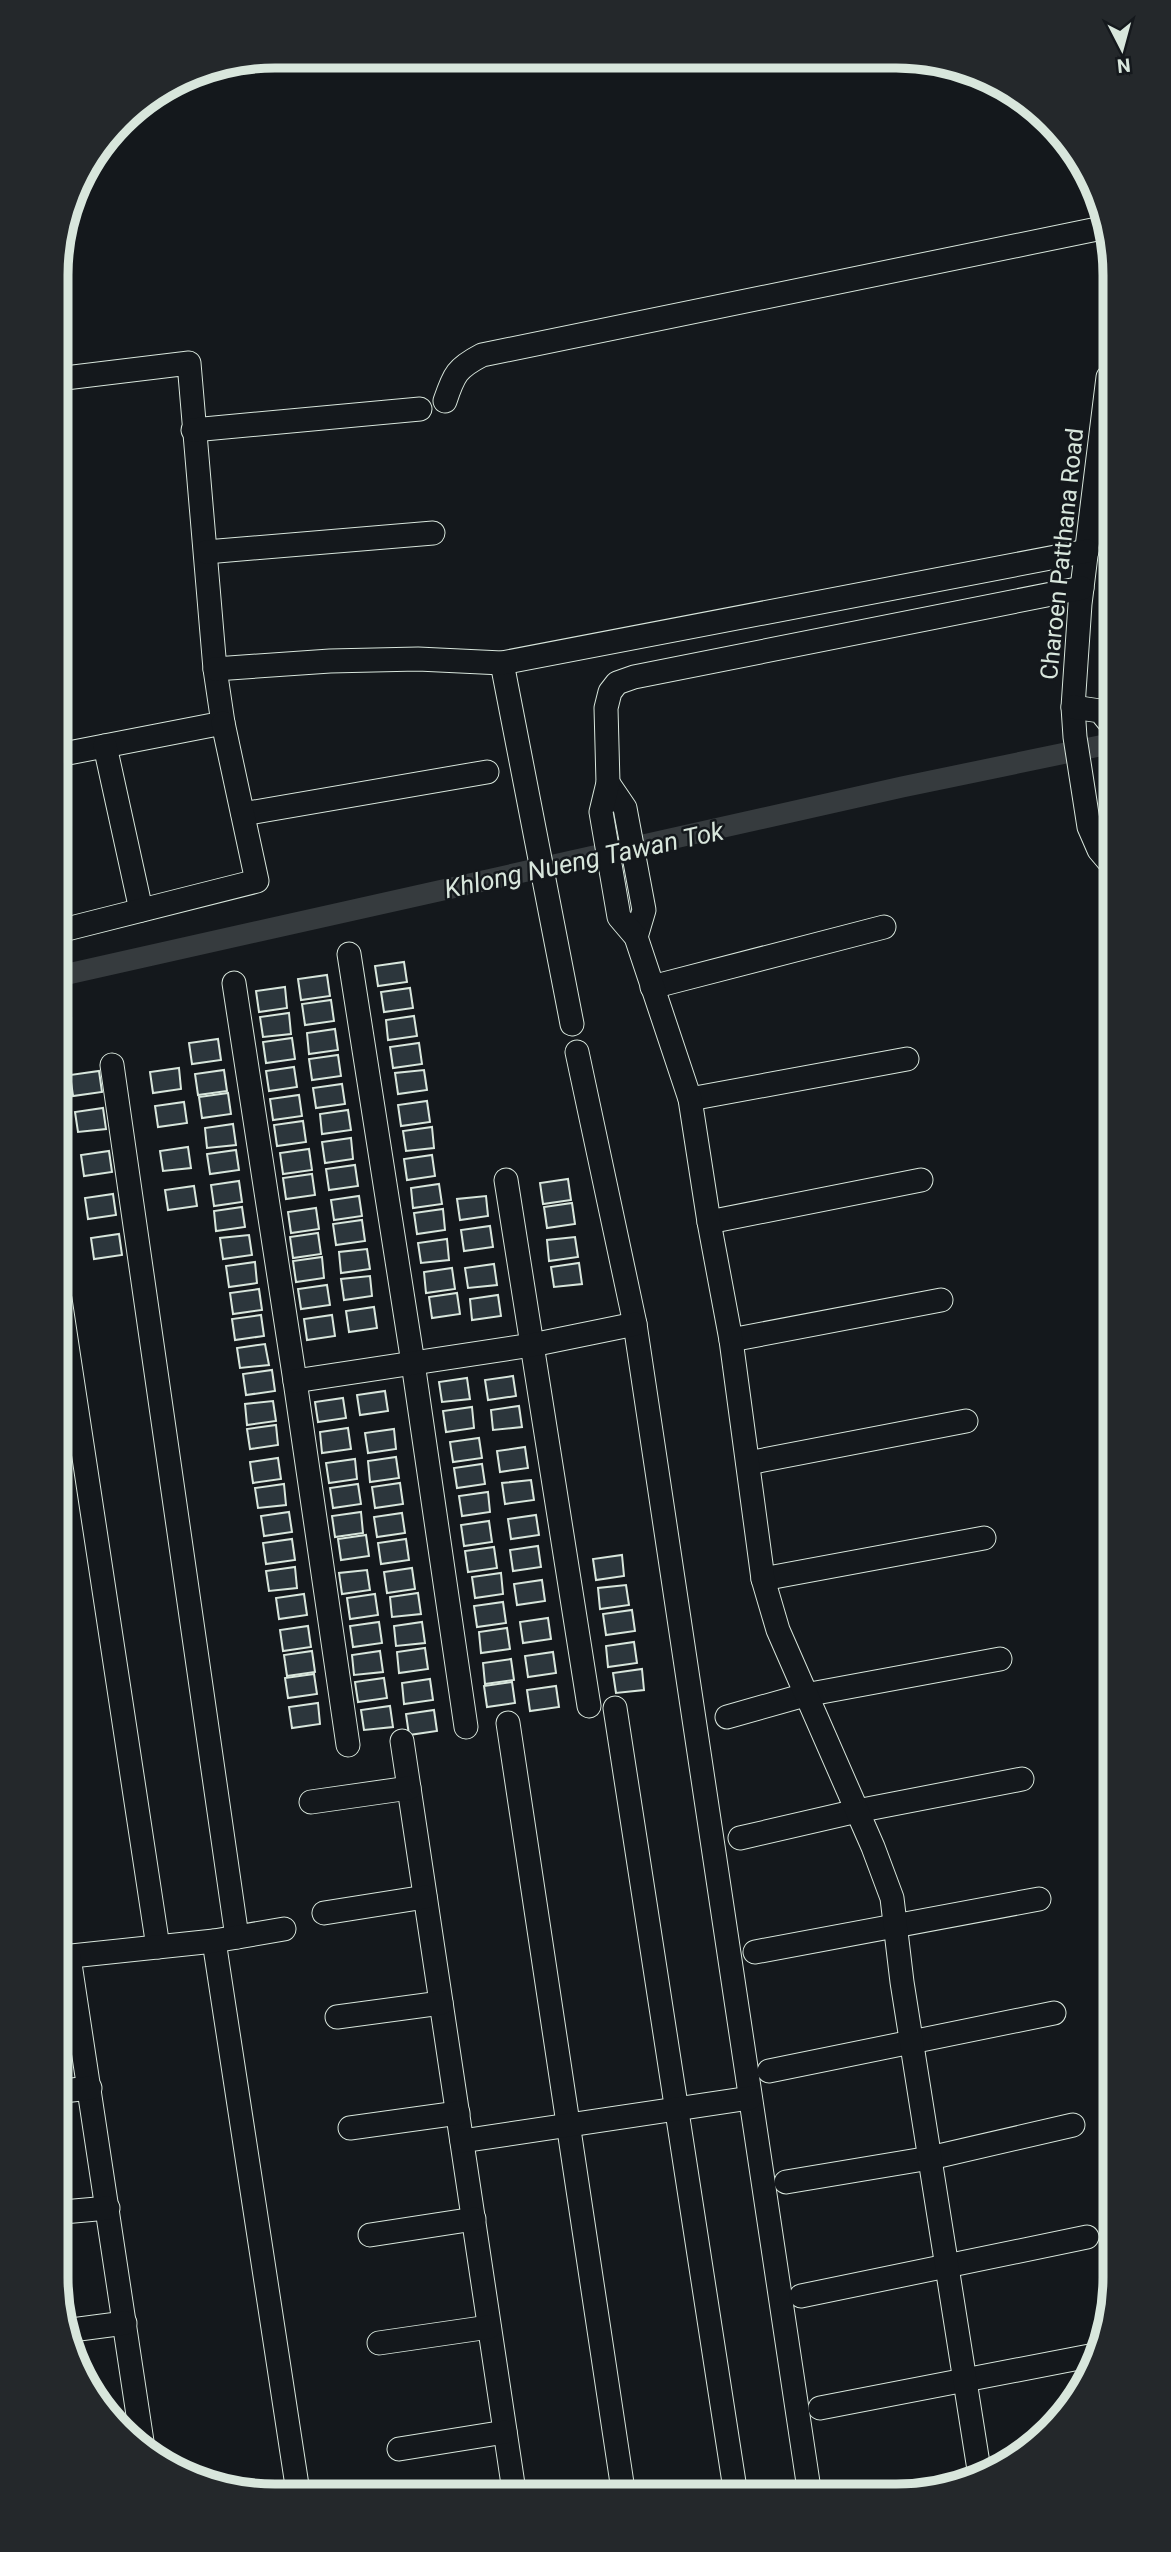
<svg xmlns="http://www.w3.org/2000/svg" width="1171" height="2552" viewBox="0 0 1171 2552" font-family="Roboto,sans-serif">
<style>
.lines{fill:none;stroke-linecap:round;stroke-linejoin:round}
.canal{stroke:#363b3e;stroke-width:21}
.building{fill:#2c363c;stroke:#d8e6dc;stroke-width:2}
.minor-casing{stroke:#d8e6dc;stroke-width:25}
.minor{stroke:#14181c;stroke-width:23}
.labels{text-anchor:middle;stroke-width:5;stroke-linejoin:round;paint-order:stroke}
.street-label{font-size:24px;fill:#d8e6dc;stroke:#14181c}
.water-label{font-size:26px;font-style:italic;fill:#d8e6dc;stroke:#14181c}
.rim{fill:none;stroke:#d8e6dc;stroke-width:9}
</style>
<rect width="100%" height="100%" fill="#14181c"/>
<g class="lines">
<polyline class="canal" points="59,976 902,787 1109,744"/>
</g>
<g class="building">
<polygon points="404,962 407,982 378,986 375,966"/>
<polygon points="327,975 330,996 301,1000 298,979"/>
<polygon points="285,987 287,1008 259,1012 256,991"/>
<polygon points="410,988 413,1008 384,1012 381,992"/>
<polygon points="331,1000 334,1021 305,1025 302,1004"/>
<polygon points="289,1013 291,1034 263,1037 260,1017"/>
<polygon points="414,1016 417,1036 388,1040 386,1020"/>
<polygon points="335,1029 338,1050 309,1054 307,1033"/>
<polygon points="292,1038 295,1059 266,1063 263,1042"/>
<polygon points="218,1039 221,1060 192,1064 189,1043"/>
<polygon points="419,1043 422,1064 393,1068 390,1047"/>
<polygon points="338,1055 341,1076 312,1080 309,1059"/>
<polygon points="294,1067 297,1087 269,1091 266,1071"/>
<polygon points="179,1068 181,1089 153,1093 150,1072"/>
<polygon points="224,1070 227,1091 198,1095 195,1074"/>
<polygon points="424,1070 427,1090 398,1094 395,1073"/>
<polygon points="99,1071 102,1092 73,1096 70,1075"/>
<polygon points="342,1084 345,1104 316,1108 313,1088"/>
<polygon points="228,1093 231,1114 202,1118 199,1097"/>
<polygon points="299,1095 302,1116 273,1120 270,1099"/>
<polygon points="427,1101 430,1122 401,1126 398,1105"/>
<polygon points="184,1102 187,1123 158,1127 155,1106"/>
<polygon points="103,1108 106,1129 78,1132 75,1112"/>
<polygon points="348,1110 351,1130 322,1134 320,1114"/>
<polygon points="303,1121 306,1142 277,1146 274,1125"/>
<polygon points="233,1124 236,1145 207,1148 205,1128"/>
<polygon points="432,1127 434,1148 406,1151 403,1131"/>
<polygon points="351,1138 353,1159 325,1163 322,1142"/>
<polygon points="188,1147 191,1168 163,1171 160,1151"/>
<polygon points="309,1149 312,1170 283,1174 280,1153"/>
<polygon points="236,1150 239,1170 210,1174 207,1154"/>
<polygon points="109,1151 112,1172 84,1176 81,1155"/>
<polygon points="432,1155 435,1176 407,1180 404,1159"/>
<polygon points="355,1165 358,1186 329,1190 326,1169"/>
<polygon points="312,1174 315,1195 286,1199 283,1178"/>
<polygon points="568,1179 571,1200 543,1204 540,1183"/>
<polygon points="239,1181 242,1202 214,1206 211,1185"/>
<polygon points="439,1184 442,1204 413,1208 411,1188"/>
<polygon points="194,1186 197,1206 168,1210 165,1190"/>
<polygon points="113,1194 116,1215 88,1219 85,1198"/>
<polygon points="359,1196 362,1216 334,1220 331,1200"/>
<polygon points="486,1196 488,1216 460,1220 457,1199"/>
<polygon points="572,1203 575,1224 547,1228 544,1207"/>
<polygon points="242,1207 245,1227 216,1231 214,1211"/>
<polygon points="316,1208 319,1229 291,1233 288,1212"/>
<polygon points="443,1209 445,1230 417,1234 414,1213"/>
<polygon points="362,1220 365,1241 336,1245 333,1224"/>
<polygon points="490,1226 493,1247 464,1251 461,1230"/>
<polygon points="318,1233 321,1254 293,1258 290,1237"/>
<polygon points="119,1234 122,1255 94,1259 91,1238"/>
<polygon points="249,1235 252,1255 223,1259 220,1238"/>
<polygon points="575,1237 578,1257 549,1261 547,1240"/>
<polygon points="447,1239 449,1260 421,1263 418,1243"/>
<polygon points="367,1249 370,1269 341,1273 339,1252"/>
<polygon points="322,1257 324,1278 296,1282 293,1261"/>
<polygon points="255,1262 257,1283 229,1287 226,1266"/>
<polygon points="579,1263 582,1284 554,1287 551,1267"/>
<polygon points="494,1264 497,1285 468,1288 465,1268"/>
<polygon points="452,1268 455,1289 426,1293 424,1272"/>
<polygon points="370,1276 372,1296 344,1300 341,1279"/>
<polygon points="327,1285 330,1305 301,1309 298,1289"/>
<polygon points="259,1289 262,1310 233,1314 230,1293"/>
<polygon points="457,1293 460,1314 432,1318 429,1297"/>
<polygon points="498,1295 501,1316 472,1320 470,1299"/>
<polygon points="374,1307 377,1328 349,1332 346,1311"/>
<polygon points="261,1315 264,1336 235,1340 232,1319"/>
<polygon points="332,1315 335,1336 307,1340 304,1319"/>
<polygon points="265,1344 269,1365 240,1368 237,1348"/>
<polygon points="272,1370 275,1391 246,1395 243,1374"/>
<polygon points="513,1376 516,1396 488,1400 485,1380"/>
<polygon points="467,1378 470,1399 442,1402 439,1382"/>
<polygon points="385,1391 388,1411 360,1415 357,1395"/>
<polygon points="343,1398 346,1418 318,1422 315,1402"/>
<polygon points="273,1401 276,1421 247,1425 245,1404"/>
<polygon points="519,1406 522,1427 493,1430 491,1410"/>
<polygon points="472,1407 474,1428 446,1432 443,1411"/>
<polygon points="276,1425 278,1445 250,1449 247,1429"/>
<polygon points="348,1428 351,1449 322,1453 320,1432"/>
<polygon points="394,1429 396,1449 368,1453 365,1433"/>
<polygon points="479,1438 482,1458 453,1462 450,1442"/>
<polygon points="525,1447 528,1468 500,1472 497,1451"/>
<polygon points="396,1457 399,1478 370,1482 368,1461"/>
<polygon points="278,1458 281,1479 253,1483 250,1462"/>
<polygon points="355,1459 357,1479 329,1483 326,1463"/>
<polygon points="482,1464 485,1484 457,1488 454,1468"/>
<polygon points="531,1480 534,1500 505,1504 502,1483"/>
<polygon points="400,1483 403,1504 375,1508 372,1487"/>
<polygon points="284,1484 286,1505 258,1508 255,1488"/>
<polygon points="358,1484 361,1504 333,1508 330,1488"/>
<polygon points="488,1492 490,1512 462,1516 459,1496"/>
<polygon points="289,1512 292,1532 264,1536 261,1516"/>
<polygon points="361,1512 363,1533 335,1537 332,1516"/>
<polygon points="402,1513 405,1533 377,1537 374,1517"/>
<polygon points="536,1515 539,1535 511,1539 508,1519"/>
<polygon points="489,1521 492,1542 464,1546 461,1525"/>
<polygon points="366,1535 369,1556 341,1560 338,1539"/>
<polygon points="292,1539 295,1560 266,1564 263,1543"/>
<polygon points="406,1539 409,1560 381,1564 378,1543"/>
<polygon points="538,1546 541,1567 513,1571 510,1550"/>
<polygon points="494,1547 497,1568 468,1572 465,1551"/>
<polygon points="622,1555 624,1576 596,1580 593,1559"/>
<polygon points="295,1567 297,1588 269,1591 266,1571"/>
<polygon points="412,1568 415,1589 387,1593 384,1572"/>
<polygon points="367,1570 370,1590 342,1594 339,1573"/>
<polygon points="501,1573 503,1594 475,1598 472,1577"/>
<polygon points="542,1580 545,1601 517,1605 514,1584"/>
<polygon points="626,1585 629,1605 600,1609 598,1588"/>
<polygon points="418,1593 421,1614 392,1617 390,1597"/>
<polygon points="304,1594 307,1615 279,1619 276,1598"/>
<polygon points="375,1594 378,1615 350,1619 347,1598"/>
<polygon points="503,1602 506,1623 477,1627 474,1606"/>
<polygon points="632,1610 635,1631 606,1635 603,1614"/>
<polygon points="548,1618 551,1639 523,1643 520,1622"/>
<polygon points="379,1622 382,1643 353,1647 350,1626"/>
<polygon points="422,1622 425,1643 396,1646 394,1626"/>
<polygon points="308,1626 311,1647 283,1651 280,1630"/>
<polygon points="507,1628 510,1649 481,1653 479,1632"/>
<polygon points="634,1642 637,1663 608,1667 606,1646"/>
<polygon points="425,1648 428,1669 399,1673 397,1652"/>
<polygon points="312,1651 315,1672 287,1676 284,1655"/>
<polygon points="380,1651 383,1672 354,1675 352,1655"/>
<polygon points="553,1652 556,1673 528,1677 525,1656"/>
<polygon points="511,1659 514,1680 485,1684 483,1663"/>
<polygon points="642,1669 644,1690 616,1693 613,1673"/>
<polygon points="314,1674 317,1694 288,1698 285,1678"/>
<polygon points="384,1678 387,1698 358,1702 355,1682"/>
<polygon points="430,1679 433,1700 404,1704 402,1683"/>
<polygon points="512,1682 515,1703 487,1707 484,1686"/>
<polygon points="556,1686 559,1707 530,1711 527,1690"/>
<polygon points="318,1703 320,1724 292,1728 289,1707"/>
<polygon points="390,1706 393,1727 364,1730 361,1710"/>
<polygon points="434,1710 437,1731 409,1735 406,1714"/>
</g>
<g class="lines">
<g class="minor-casing">
<g id="minor">
<polyline points="1108,377 1080,604 1073,707 1075,737 1089,827 1099,850 1110,863"/>
<polyline points="57,379 189,363 215,669 223,723 58,755"/>
<path d="M445,401c9,-27 12,-33 37,-46l625,-128"/>
<polyline points="193,430 420,409"/>
<polyline points="206,552 433,533"/>
<polyline points="502,663 572,1024"/>
<polyline points="215,669 330,661 418,659 502,663 1087,551"/>
<polyline points="1073,707 1100,711 1109,722"/>
<polyline points="105,746 141,910"/>
<polyline points="608,783 625,808 644,910 636,937"/>
<polyline points="243,814 487,772"/>
<polyline points="59,931 257,881 223,723"/>
<polyline points="349,954 413,1363 466,1727"/>
<polyline points="234,983 295,1381 348,1745"/>
<polyline points="652,987 884,927"/>
<polyline points="577,1052 635,1324 809,2489"/>
<polyline points="112,1065 237,1937"/>
<polyline points="690,1099 907,1059"/>
<polyline points="506,1180 589,1706"/>
<polyline points="709,1222 921,1180"/>
<polyline points="60,1299 158,1947"/>
<polyline points="731,1340 941,1300"/>
<polyline points="295,1381 532,1345 635,1324"/>
<polyline points="748,1463 966,1421"/>
<polyline points="763,1579 984,1538"/>
<polyline points="615,1708 735,2489"/>
<polyline points="727,1717 805,1695 1000,1659"/>
<polyline points="508,1723 623,2490"/>
<polyline points="402,1741 514,2491"/>
<polyline points="311,1802 409,1788"/>
<polyline points="740,1838 857,1811 1022,1779"/>
<polyline points="324,1913 425,1897"/>
<polyline points="214,1941 298,2492"/>
<polyline points="755,1952 1039,1899"/>
<polyline points="62,1957 214,1941 284,1929"/>
<polyline points="69,1957 143,2448"/>
<polyline points="337,2017 441,2003"/>
<polyline points="769,2071 1054,2013"/>
<polyline points="63,2091 90,2088"/>
<polyline points="350,2128 458,2113"/>
<polyline points="462,2141 750,2098"/>
<polyline points="786,2182 930,2158 1073,2125"/>
<polyline points="63,2212 108,2208"/>
<polyline points="370,2235 474,2219"/>
<polyline points="801,2296 1087,2237"/>
<polyline points="64,2331 125,2323"/>
<polyline points="379,2343 489,2327"/>
<polyline points="820,2408 1100,2354"/>
<polyline points="399,2449 505,2432"/>
<polyline points="980,2476 902,1982 892,1898 873,1847 778,1630 763,1579 731,1340 709,1222 690,1099 636,937 619,917 601,812 608,783 606,708 610,692 617,683 634,677 1082,588"/>
</g>
</g>
<use href="#minor" class="minor"/>
</g>
<g class="labels">
<g class="street-label">
<text transform="translate(1062 554) rotate(-84)" y="8">Charoen Patthana Road</text>
</g>
<g class="water-label">
<text transform="translate(584 860) rotate(-12)" y="9">Khlong Nueng Tawan Tok</text>
</g>
</g>
<path d="M0 0H1171V2552H0ZM275 68H896A207 207 0 0 1 1103 275V2277A207 207 0 0 1 896 2484H275A207 207 0 0 1 68 2277V275A207 207 0 0 1 275 68Z" fill="#24282b" fill-rule="evenodd"/>
<path class="rim" d="M275 68H896A207 207 0 0 1 1103 275V2277A207 207 0 0 1 896 2484H275A207 207 0 0 1 68 2277V275A207 207 0 0 1 275 68Z"/>
<g transform="translate(1122 49) rotate(174)" stroke="#14181c" stroke-width="5" paint-order="stroke">
<path d="M0-5L12 26L0 18L-12 26Z" fill="#d8e6dc"/>
<text y="-10" font-size="19" font-weight="bold" text-anchor="middle" fill="#d8e6dc">N</text>
</g>
</svg>
